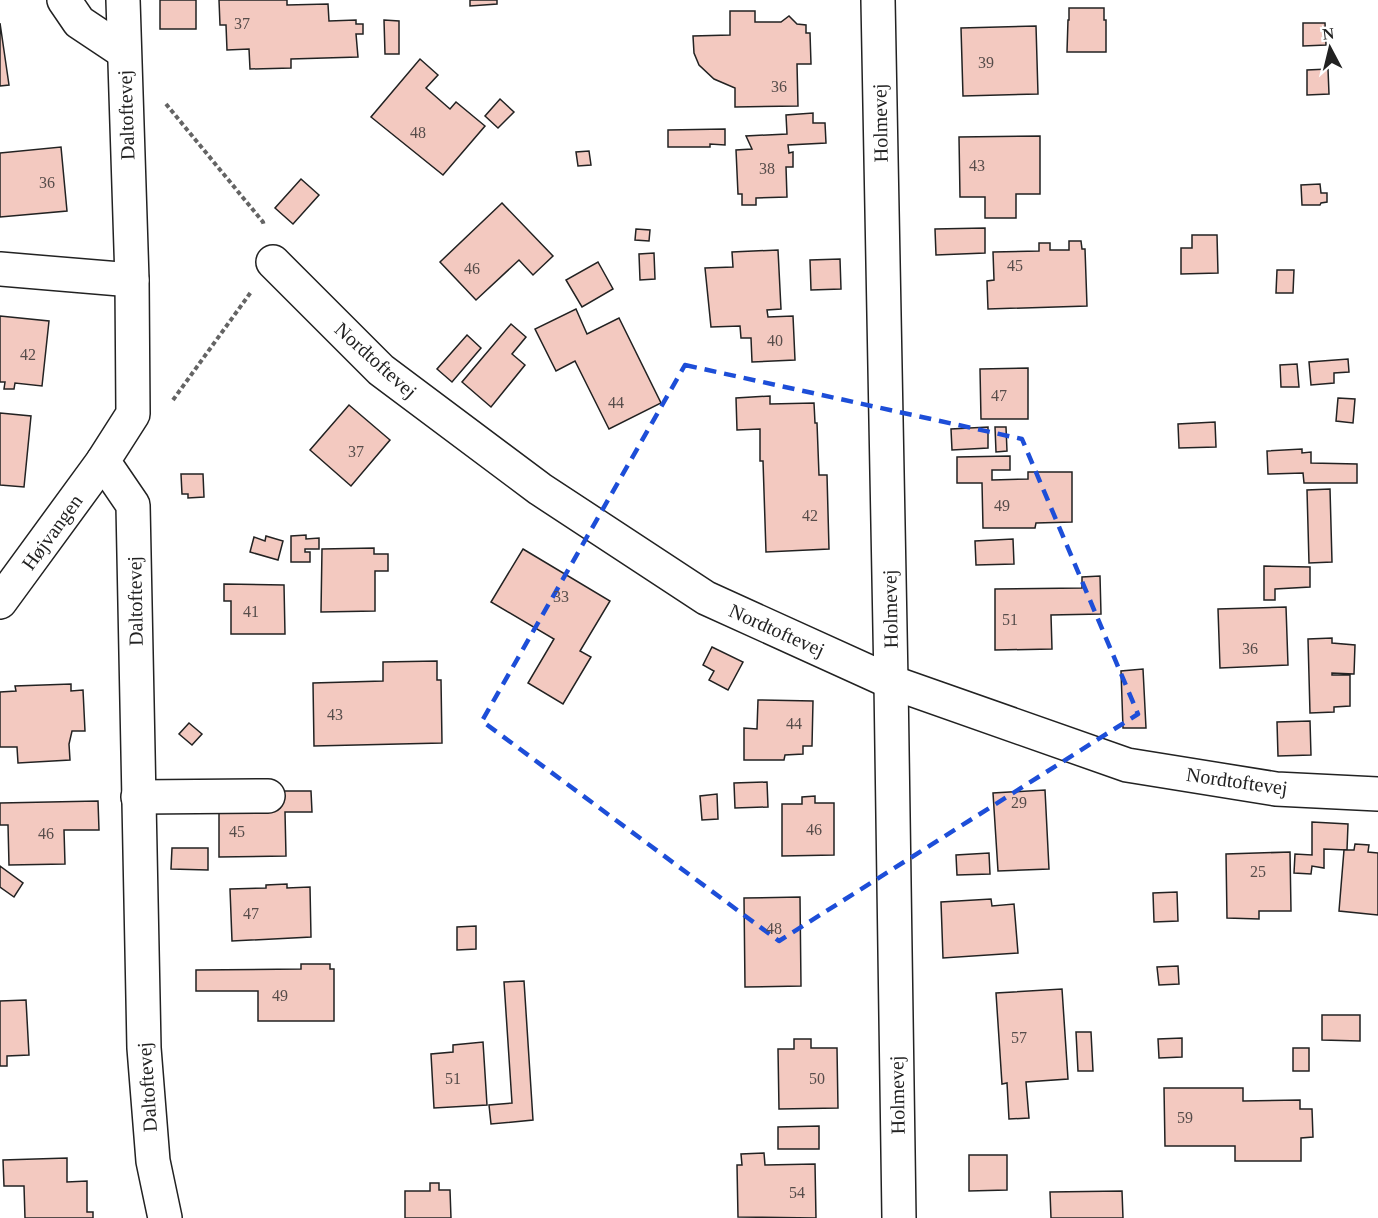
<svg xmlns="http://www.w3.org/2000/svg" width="1378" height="1218" viewBox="0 0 1378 1218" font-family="Georgia,serif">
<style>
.building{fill:#f3c9c0;stroke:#222;stroke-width:1.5}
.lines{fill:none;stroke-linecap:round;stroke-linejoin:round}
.minor-casing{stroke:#222;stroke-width:36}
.path{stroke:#646464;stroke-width:4;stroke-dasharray:4.5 3;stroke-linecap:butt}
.minor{stroke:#fff;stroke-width:33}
.marked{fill:none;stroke:#1d4ed8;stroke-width:4.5;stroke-dasharray:12 8;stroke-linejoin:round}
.labels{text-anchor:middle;stroke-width:4.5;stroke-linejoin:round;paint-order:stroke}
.number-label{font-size:16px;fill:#564c4a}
.street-label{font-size:20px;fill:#222;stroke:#fff}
</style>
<rect width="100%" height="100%" fill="#fff"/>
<g class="building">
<rect x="160" y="0" width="36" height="29"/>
<polygon points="219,0 287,0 287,5 328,4 329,21 356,20 356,24 363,24 363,34 356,34 358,57 291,59 291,68 250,69 249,49 227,50 226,25 220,25"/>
<polygon points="470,0 497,0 497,4 470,6"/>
<polygon points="1069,8 1104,8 1104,20 1106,20 1106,52 1067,52 1068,20 1069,20"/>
<polygon points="730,11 755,11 755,22 781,22 789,16 797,24 806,25 806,33 810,33 811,64 797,64 798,106 735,107 735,88 714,79 699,65 694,53 693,36 730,35"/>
<polygon points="384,20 399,21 399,54 385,54"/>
<polygon points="0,23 9,85 0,86"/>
<polygon points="1303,23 1325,23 1326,45 1303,46"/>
<polygon points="1036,26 1038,94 963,96 961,28"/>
<polygon points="420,59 438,75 426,88 450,109 456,102 485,126 443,175 371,117"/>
<polygon points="1328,69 1329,94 1307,95 1307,70"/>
<polygon points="500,99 514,112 498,128 485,116"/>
<polygon points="813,113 813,123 825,123 826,143 788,145 789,153 793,152 793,167 786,167 787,197 756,198 756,205 742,205 742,194 738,194 736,150 752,149 746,136 787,134 786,115"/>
<polygon points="725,129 725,145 710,144 710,147 668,147 668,130"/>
<polygon points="1040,136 1040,194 1016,194 1016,218 985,218 985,197 960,197 959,137"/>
<polygon points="61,147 67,211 0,217 0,153"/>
<polygon points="589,151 591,165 578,166 576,152"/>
<polygon points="301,179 319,195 293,224 275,208"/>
<polygon points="1320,184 1321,193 1327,193 1327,202 1321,203 1320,205 1302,205 1301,185"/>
<polygon points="502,203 553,256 533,275 519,260 476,300 440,262"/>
<polygon points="985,228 985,253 936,255 935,229"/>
<polygon points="636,229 650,230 649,241 635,240"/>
<polygon points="1192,235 1217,235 1218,273 1181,274 1181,248 1192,248"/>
<polygon points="1069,241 1081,241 1082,249 1085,249 1087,306 988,309 987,281 994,280 993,252 1039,251 1039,243 1050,243 1050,250 1069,250"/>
<polygon points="778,250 781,309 767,310 768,317 793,316 795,360 752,362 751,338 741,338 740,326 711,327 705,268 733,267 732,252"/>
<polygon points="654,253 655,279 640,280 639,254"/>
<polygon points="840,259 841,289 811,290 810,260"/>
<polygon points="598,262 613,289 582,307 566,280"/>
<polygon points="1277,270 1294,270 1293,293 1276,293"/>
<polygon points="576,309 587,334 619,318 661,403 609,429 575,361 556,371 535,329"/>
<polygon points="0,316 49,321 42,386 15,383 14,389 4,389 5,382 0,382"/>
<polygon points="511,324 526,337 512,354 525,365 491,407 462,382"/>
<polygon points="467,335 481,348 452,382 437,369"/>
<polygon points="1348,359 1349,372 1334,373 1334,383 1311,385 1309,362"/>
<polygon points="1297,364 1299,387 1281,387 1280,365"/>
<polygon points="1028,368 1028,419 981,419 980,369"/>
<polygon points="770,396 770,404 814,403 815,423 817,423 819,475 827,475 829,549 766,552 763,461 760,461 760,429 737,430 736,398"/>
<polygon points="1338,398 1355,399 1353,423 1336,421"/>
<polygon points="349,405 390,440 351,486 310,450"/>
<polygon points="0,413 31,416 24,487 0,485"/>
<polygon points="1215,422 1216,447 1179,448 1178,424"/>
<polygon points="988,427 988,448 952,450 951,429"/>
<polygon points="995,427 1006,427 1007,451 996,452"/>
<polygon points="1302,449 1302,453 1311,452 1311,463 1357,464 1357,483 1304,483 1303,473 1268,474 1267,451"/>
<polygon points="1010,456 1010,470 992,470 992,480 1028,479 1028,472 1072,472 1072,522 1036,523 1035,528 983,528 982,483 957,483 957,457"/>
<polygon points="181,474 203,474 204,497 188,498 188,494 182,494"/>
<polygon points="1330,489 1332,562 1309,563 1307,490"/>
<polygon points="306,535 306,539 319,538 319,549 305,549 305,552 310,552 310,562 291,562 291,536"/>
<polygon points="266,536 283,541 278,560 250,552 254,537 265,541"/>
<polygon points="1013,539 1014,564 976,565 975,541"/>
<polygon points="374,548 374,554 388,554 388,571 375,571 375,611 321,612 322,549"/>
<polygon points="523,549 610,601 580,651 591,657 563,704 528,683 554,639 491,602"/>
<polygon points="1264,566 1310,567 1310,587 1275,589 1275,600 1264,600"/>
<polygon points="1100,576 1101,614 1051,615 1052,649 995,650 995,589 1082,588 1082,577"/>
<polygon points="224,584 284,585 285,634 231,634 231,601 224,601"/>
<polygon points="1286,607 1288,665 1220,668 1218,609"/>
<polygon points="1332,638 1332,643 1355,645 1354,674 1332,673 1332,675 1350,675 1350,706 1334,707 1334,712 1310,713 1308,639"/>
<polygon points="712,647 743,662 728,690 709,680 714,671 703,665"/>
<polygon points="437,661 437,680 441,680 442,743 314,746 313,683 383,681 383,662"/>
<polygon points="1143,669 1146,728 1123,728 1121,671"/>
<polygon points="71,684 71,691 83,690 85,731 72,731 69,744 70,760 18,763 17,747 0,747 0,692 16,691 15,686"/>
<polygon points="758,700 813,701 812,746 803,746 803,754 785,755 784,760 744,760 744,728 757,729"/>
<polygon points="1310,721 1311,755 1278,756 1277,722"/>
<polygon points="189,723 202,734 192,745 179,734"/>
<polygon points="767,782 768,807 735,808 734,783"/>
<polygon points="1045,790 1049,869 998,871 993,793"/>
<polygon points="281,791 311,791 312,812 285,812 286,856 219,857 219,806"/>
<polygon points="717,794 718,819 702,820 700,796"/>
<polygon points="815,796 815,803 834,803 834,855 782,856 782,804 802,804 802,797"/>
<polygon points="98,801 99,830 64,830 65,864 9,865 8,825 0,825 0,803"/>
<polygon points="1312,822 1348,824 1347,850 1324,849 1324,868 1312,866 1311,874 1294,873 1295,854 1312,855"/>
<polygon points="1355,844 1369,845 1368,852 1378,853 1378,915 1339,911 1344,850 1354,850"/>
<polygon points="172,848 208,848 208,870 171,869"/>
<polygon points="1290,852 1291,911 1259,911 1259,919 1227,918 1226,854"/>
<polygon points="989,853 990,874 957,875 956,855"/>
<polygon points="0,866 23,883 14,897 0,887"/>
<polygon points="287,884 287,888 310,887 311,937 232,941 230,889 266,888 266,885"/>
<polygon points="1177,892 1178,921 1154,922 1153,893"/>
<polygon points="800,897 801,986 745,987 744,898"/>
<polygon points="991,899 992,906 1014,904 1018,953 943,958 941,902"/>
<polygon points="476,926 476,949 457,950 457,927"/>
<polygon points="301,964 330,964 330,969 334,969 334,1021 258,1021 258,991 196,991 196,970 301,969"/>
<polygon points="1178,966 1179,984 1159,985 1157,967"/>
<polygon points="524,981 533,1120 491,1124 489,1105 512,1103 504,982"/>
<polygon points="1062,989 1068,1079 1026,1082 1029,1118 1009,1119 1007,1083 1002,1084 996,993"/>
<polygon points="26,1000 29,1055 7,1056 7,1066 0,1066 0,1001"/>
<polygon points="1322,1015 1360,1015 1360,1041 1322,1040"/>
<polygon points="1076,1032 1091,1032 1093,1071 1078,1071"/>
<polygon points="1182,1038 1182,1057 1159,1058 1158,1039"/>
<polygon points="794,1039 811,1039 811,1048 837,1048 838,1108 779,1109 778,1049 794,1049"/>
<polygon points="483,1042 487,1105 434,1108 431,1054 453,1052 453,1045"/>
<rect x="1293" y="1048" width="16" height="23"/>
<polygon points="1164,1088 1243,1088 1243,1101 1300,1100 1300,1109 1312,1109 1313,1137 1301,1138 1301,1161 1235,1161 1235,1146 1165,1146"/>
<polygon points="819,1126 819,1149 778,1149 778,1127"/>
<polygon points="764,1153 765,1165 815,1164 816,1218 738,1217 737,1165 742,1165 741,1154"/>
<polygon points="969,1155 1007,1155 1007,1190 969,1191"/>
<polygon points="67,1158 67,1182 87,1181 87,1212 93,1212 93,1218 25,1218 24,1186 4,1186 3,1160"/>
<polygon points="430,1183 439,1183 439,1190 450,1190 451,1218 405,1218 405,1191 430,1191"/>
<polygon points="1122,1191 1123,1218 1051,1218 1050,1192"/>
</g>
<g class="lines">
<g class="minor-casing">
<g id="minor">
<polyline points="64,0 79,22 124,52"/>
<polyline points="123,0 132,280 133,414 103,461 133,505 144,1048 153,1161 165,1218"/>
<polyline points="878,0 891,682 899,1218"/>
<polyline points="273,262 381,370 540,489 706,598 891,682 1127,765 1276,789 1378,794"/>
<polyline points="0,269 132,280"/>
<polyline points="0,602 103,461"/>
<polyline points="138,797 268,796"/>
</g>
</g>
<g class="path">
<polyline points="166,104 263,222 264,226"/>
<polyline points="173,400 251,292"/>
</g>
<use href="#minor" class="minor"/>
</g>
<path class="marked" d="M685,365l337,74 116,275 -359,227 -297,-220z"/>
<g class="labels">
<g class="number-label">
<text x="242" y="29">37</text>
<text x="986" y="68">39</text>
<text x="779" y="92">36</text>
<text x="418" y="138">48</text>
<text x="977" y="171">43</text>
<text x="767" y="174">38</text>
<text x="47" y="188">36</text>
<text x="1015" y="271">45</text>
<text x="472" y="274">46</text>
<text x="775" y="346">40</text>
<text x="28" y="360">42</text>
<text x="999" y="401">47</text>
<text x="616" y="408">44</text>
<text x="356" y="457">37</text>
<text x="1002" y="511">49</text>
<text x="810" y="521">42</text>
<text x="561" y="602">33</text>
<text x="251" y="617">41</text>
<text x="1010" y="625">51</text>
<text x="1250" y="654">36</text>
<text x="335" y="720">43</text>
<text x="794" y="729">44</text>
<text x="1019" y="808">29</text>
<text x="814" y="835">46</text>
<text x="237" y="837">45</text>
<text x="46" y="839">46</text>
<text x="1258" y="877">25</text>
<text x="251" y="919">47</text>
<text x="774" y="934">48</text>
<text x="280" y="1001">49</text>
<text x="1019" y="1043">57</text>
<text x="453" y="1084">51</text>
<text x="817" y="1084">50</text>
<text x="1185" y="1123">59</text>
<text x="797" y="1198">54</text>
</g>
<g class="street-label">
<text transform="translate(126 115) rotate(-92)" y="7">Daltoftevej</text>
<text transform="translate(880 123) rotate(-91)" y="7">Holmevej</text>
<text transform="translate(376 360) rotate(42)" y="7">Nordtoftevej</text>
<text transform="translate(52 532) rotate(-54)" y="7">Højvangen</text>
<text transform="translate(135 601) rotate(-91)" y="7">Daltoftevej</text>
<text transform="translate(890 609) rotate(-91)" y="7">Holmevej</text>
<text transform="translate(777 630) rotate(24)" y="7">Nordtoftevej</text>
<text transform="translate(1237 781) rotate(8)" y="7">Nordtoftevej</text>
<text transform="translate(147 1087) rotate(-94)" y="7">Daltoftevej</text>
<text transform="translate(897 1095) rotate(-91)" y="7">Holmevej</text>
</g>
</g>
<g transform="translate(1330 48) rotate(353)" stroke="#ffffff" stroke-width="4.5" paint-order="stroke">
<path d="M0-4.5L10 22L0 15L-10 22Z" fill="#222222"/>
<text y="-9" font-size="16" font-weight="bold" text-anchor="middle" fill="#222222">N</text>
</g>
</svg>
